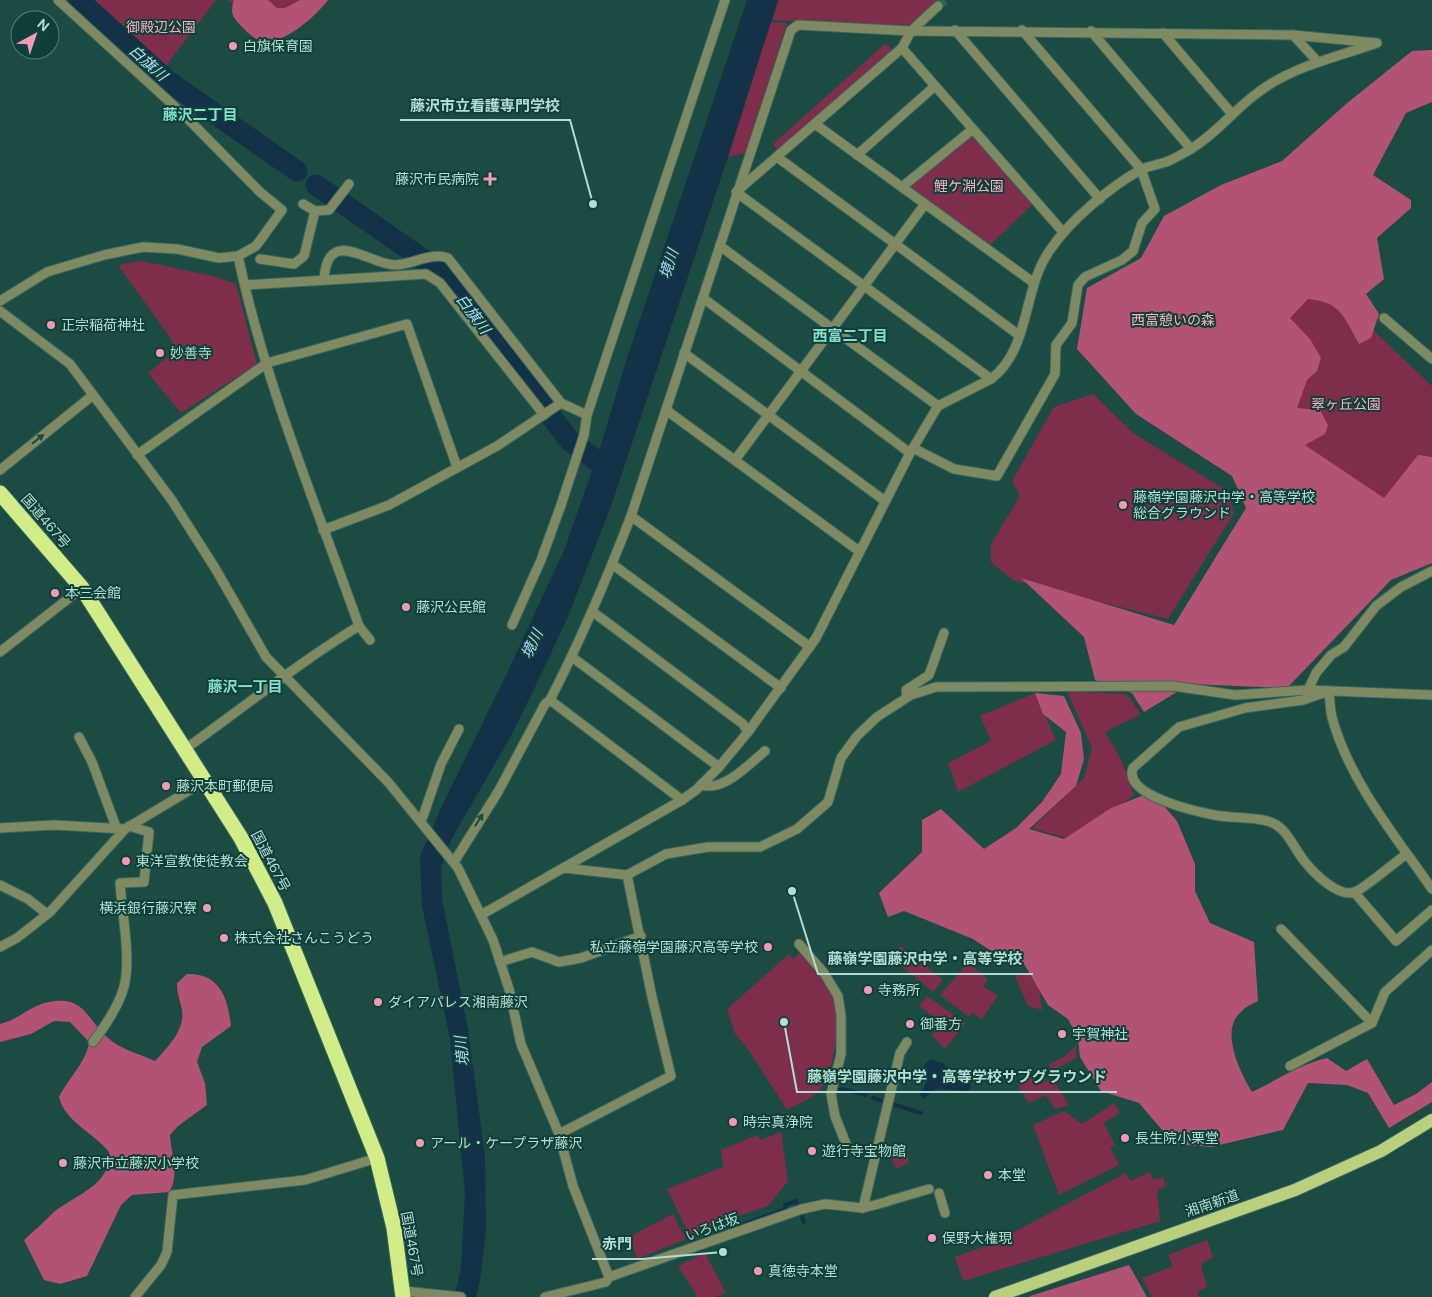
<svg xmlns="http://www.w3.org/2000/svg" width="1432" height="1297" viewBox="0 0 1432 1297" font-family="'DM Sans','Noto Sans JP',sans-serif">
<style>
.green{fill:#7e2d4a}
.forest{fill:#b35373}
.water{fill:#143247}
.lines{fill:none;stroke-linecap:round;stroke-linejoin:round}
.stream{stroke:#143247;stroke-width:4}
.river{stroke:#143247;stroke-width:21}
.minor-tunnel{stroke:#326159;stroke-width:9;stroke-dasharray:9 4.5;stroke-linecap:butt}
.minor-casing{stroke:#396860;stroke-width:11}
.major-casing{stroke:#396860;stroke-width:14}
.highway-casing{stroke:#396860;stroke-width:17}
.minor{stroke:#7f8a63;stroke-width:9}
.major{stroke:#bad07e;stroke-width:12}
.highway{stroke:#d2ec88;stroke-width:15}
.oneway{fill:#1f4b3f}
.poi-dot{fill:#f19ab3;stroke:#0e4039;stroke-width:2}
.labels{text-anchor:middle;stroke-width:4;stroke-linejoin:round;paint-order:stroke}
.park-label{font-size:14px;fill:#fbadc3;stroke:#0e4039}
.poi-label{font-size:14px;fill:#b3dcd4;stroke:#0e4039;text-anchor:start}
.street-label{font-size:14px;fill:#b3dcd4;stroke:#0e4039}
.water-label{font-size:15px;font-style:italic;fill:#b0dbfb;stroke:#0e4039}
.neighbourhood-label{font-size:15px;font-weight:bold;fill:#84ddcd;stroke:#0e4039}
.leader{fill:none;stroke:#b3dcd4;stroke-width:2}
.callout-dot{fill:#b3dcd4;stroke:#0e4039;stroke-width:2}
.callout-label{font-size:15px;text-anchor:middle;font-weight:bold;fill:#b3dcd4;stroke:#0e4039;stroke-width:4;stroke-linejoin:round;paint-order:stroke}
</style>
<rect width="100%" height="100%" fill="#1b4b43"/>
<g class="green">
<polygon points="87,0 216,0 166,66"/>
<polygon points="228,0 309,0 268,30"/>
<polygon points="779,0 943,0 912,27 772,20"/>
<polygon points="770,22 787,23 745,153 728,157"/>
<polygon points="886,43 893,51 778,152 773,144"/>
<polygon points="971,136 993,152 1006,175 1036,201 989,246 909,187"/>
<polygon points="142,261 217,277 236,284 257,364 181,413 148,373 176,350 169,336 118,265"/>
<polygon points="1310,295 1355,313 1432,386 1432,561 1315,471 1263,380 1278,325"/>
<polygon points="1093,394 1133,433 1227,491 1234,513 1168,619 1013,580 991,562 991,544 1020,496 1012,481 1054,407"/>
<polygon points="1067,691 1126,694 1141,714 1105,732 1122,761 1134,795 1072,840 1032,828 1084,778 1092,748"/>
<polygon points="1035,693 1056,740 958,792 948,763 991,741 980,716"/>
<polygon points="901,946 943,980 933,992 892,958"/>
<path d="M801,952c9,10 25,23 30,35 11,24 5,78 -9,100 -5,10 -25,17 -35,23l-39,-61 -13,-15 -8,-25 62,-55 4,5z"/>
<polygon points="968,963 988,979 983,986 998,996 982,1019 972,1013 969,1017 940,995"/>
<polygon points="1028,973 1039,989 1042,1010 1028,1006 1015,976"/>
<polygon points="927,996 965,1023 945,1049 932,1035 940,1021 919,1006"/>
<polygon points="1076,1046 1076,1058 1053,1070 1048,1065 1065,1056"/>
<polygon points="1030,1073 1040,1084 1052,1078 1069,1105 1055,1109 1046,1095 1029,1103 1018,1087"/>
<polygon points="1114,1103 1120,1113 1104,1123 1115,1145 1110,1148 1119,1165 1059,1195 1033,1125 1064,1111 1082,1124"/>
<polygon points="781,1132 788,1181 768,1206 721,1222 691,1238 667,1189 723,1167 721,1150 757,1135 761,1140"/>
<polygon points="898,1146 908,1156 908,1163 897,1169 891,1159 894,1148"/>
<polygon points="1150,1172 1153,1180 1163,1177 1166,1186 1157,1190 1160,1221 963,1281 955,1257 991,1244 1126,1173 1130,1181"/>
<polygon points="673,1214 686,1239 637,1259 631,1241 634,1234"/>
<polygon points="1207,1240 1213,1258 1203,1262 1201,1266 1207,1287 1198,1291 1198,1297 1152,1297 1142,1278 1173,1266 1168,1255"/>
<polygon points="705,1253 726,1293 715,1297 698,1297 678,1266"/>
</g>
<g class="forest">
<path d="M234,0h34l9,8h8l15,-8h28c-12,16 -45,46 -67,41 -7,-2 -14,-9 -19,-14 -10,-10 -12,-14 -8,-27z"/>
<path d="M1432,50v52l-26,11 -33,62 38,25v8l-34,30 7,41 -18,15 13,20 -8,24 -12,6c-15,-27 -18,-42 -51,-45l-18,19 20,21 11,19 -4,13 -10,9 -10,28 23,2 8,15 -3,9 -20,11 79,53 34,-43 14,2v106l-41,17 -104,108 -97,-4 -46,28 -12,-19 -37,-13 -11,-43 -63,-59 153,47 72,-117 -14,-32 -96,-62 -59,-65 10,-61 54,-30 23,-42 57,-31 61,-24 64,-57 66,-53z"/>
<path d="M1035,693l29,3 17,37 3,26 -8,27 -47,43 35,10 47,-31 33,-13 19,10 14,16 18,43v27l15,32 44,19 4,59c-6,3 -13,6 -17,11 -22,18 0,62 11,80 25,-12 48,-28 75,-34l19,13 21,-12 27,46 22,-11 16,-12v20l-43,26 -21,-35 -21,-8 -39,-2 -25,47 -72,17 -37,-3 -35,-41 -38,-12 -21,-34 -2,-19 -10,-19 -20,-14 -24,-41 -19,-4 -32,-21 -69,-28 -16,6 -9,-24 43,-41v-32l19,-11 43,40 32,-21 26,-26 19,-28 5,-42 -23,-18z"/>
<path d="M187,974c33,-1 41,24 44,52l-29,21 -5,15 8,21 2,22 -29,21 -8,9c1,18 10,42 -1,57l-37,3 -11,10 -34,71 -27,8 -16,-4 -20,-40c10,-9 21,-19 31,-29 21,-16 57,-27 54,-59 -15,-19 -44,-30 -50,-55 9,-18 28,-36 30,-55l-19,-20 -16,-1 -23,13 -31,8v-18c18,-4 31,-19 49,-22 35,-7 37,16 58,35 12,12 33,17 48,24 13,-14 30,-31 27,-51 -2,-10 -5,-16 -5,-27z"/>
<polygon points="1129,1265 1147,1297 1030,1297 1030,1296"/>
</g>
<g class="water">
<polygon points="747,0 778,0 728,157 610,509 567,619 535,687 512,734 451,840 441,867 442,899 468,1029 485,1157 486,1230 480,1280 476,1297 454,1297 461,1269 465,1193 450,1039 422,906 420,856 442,806 509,669 565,548 600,448 627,358"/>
<polygon points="930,1059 943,1063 950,1072 966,1076 971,1087 968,1091 936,1089 923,1099 920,1095 928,1079 923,1066"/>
</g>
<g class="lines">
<g class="stream">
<polyline points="836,1091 843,1089 866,1095"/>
<polyline points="873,1098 921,1113"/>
<polyline points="801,1215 804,1222"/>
<polyline points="744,1224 786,1209 785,1205 796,1201 798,1206"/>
</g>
<g class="river">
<polyline points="79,0 168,81 297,171"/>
<polyline points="316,185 440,271 570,441 607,468"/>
</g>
<polyline class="minor-tunnel" points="938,6 945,0"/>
<g class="minor-casing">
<g id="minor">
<polyline points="938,6 911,31 902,48 736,192 991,379"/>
<polyline points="955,30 1100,199"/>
<polyline points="1091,31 1191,149"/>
<polyline points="1163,33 1232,114"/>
<polyline points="1293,35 1318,62"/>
<polyline points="902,48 1063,232"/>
<polyline points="815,124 1034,283"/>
<polyline points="857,155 935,86"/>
<polyline points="777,157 1019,335"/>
<polyline points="902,187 973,129"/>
<polyline points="303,204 315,211 329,210 349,184"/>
<polyline points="720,246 938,406"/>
<polyline points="260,259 294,264 304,256 315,211"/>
<path d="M324,279c4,-55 47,-13 72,-14 18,-1 34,-13 52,-7l113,145 26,12"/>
<polyline points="245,285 426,274 440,283 544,415"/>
<polyline points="703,298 910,453"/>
<polyline points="0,301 47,272 104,255 143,247 177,249 219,258 238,256 256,246 282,210 260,192 184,115 58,0"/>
<polyline points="0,311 70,364 171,499 215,568 266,657 388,782 458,868 493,940 509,989 521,1044 559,1134 573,1186 609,1277 606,1282 545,1297"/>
<polyline points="1384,318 1432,359"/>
<polyline points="684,353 885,501"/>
<polyline points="666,410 859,551"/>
<polyline points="913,448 954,469 997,476 1055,374 1056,345 1072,323 1078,285 1085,277 1122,260 1133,251 1142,223 1155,209 1141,169 1022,30"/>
<polyline points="137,455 267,363 407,324 457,467"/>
<polyline points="735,460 925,204"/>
<polyline points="0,470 93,395"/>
<polyline points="631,516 810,647"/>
<polyline points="323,530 389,505 497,446 561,403"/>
<polyline points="612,564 781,688"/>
<polyline points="593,612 743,724 748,732"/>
<polyline points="512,625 541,560 560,508 584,435 587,415 725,0"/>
<polyline points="359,626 370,640"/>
<polyline points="0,652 82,588"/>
<polyline points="572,657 719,767"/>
<polyline points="1308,690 1316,673 1331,655 1344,647 1376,606 1401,587 1432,571"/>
<polyline points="907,697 906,690 929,675 944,633"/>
<polyline points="550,700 682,800"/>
<polyline points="79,737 92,762 116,827"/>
<path d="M185,749c58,-41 113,-86 174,-123 -43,-122 -94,-242 -121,-370"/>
<path d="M701,785c23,7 48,-21 64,-34"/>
<polyline points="421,822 441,764 459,729"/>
<polyline points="0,828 54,825 125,829"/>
<path d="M1407,854c-11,7 -42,34 -52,38 -17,6 -41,-19 -50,-30 -14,-17 -18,-38 -42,-42 -16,-3 -33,-2 -49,-5 -20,-4 -91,-20 -81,-47l46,-41 66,-19 58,-8 26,-9c1,10 1,21 4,30 18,62 63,116 99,168"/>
<path d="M454,862l44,-70 47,-88 5,-4c31,-60 57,-122 81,-184l160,-486 7,-5 113,6 382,4 84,8"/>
<polyline points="564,868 627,875 666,854 708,847 760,847 797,829 828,802 841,758 857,736 877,717 911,695 936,687 1173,686 1235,695 1308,690 1432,695"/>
<polyline points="0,885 28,899 47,914"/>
<polyline points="1354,892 1396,941 1432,910"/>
<path d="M481,915l201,-115 14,-10 23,-23 29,-35 68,-94 94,-185 28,-47 53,-27c40,-30 31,-90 59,-129 20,-30 59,-62 90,-80 8,-4 17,-5 26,-8 8,-3 16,-8 23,-12 25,-14 44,-39 67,-56 34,-27 78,-36 118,-50"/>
<polyline points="1281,929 1372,1023"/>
<polyline points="799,944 824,973 838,996 841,1015 841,1054 831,1094 835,1116 848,1149"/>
<polyline points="0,947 17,938 50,912 125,829 205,781"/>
<polyline points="500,962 532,952 559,962 581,958 641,936"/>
<path d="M93,1042c13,-17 31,-43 33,-66 3,-30 -4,-63 -6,-93l24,-1 5,-50 -20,-6"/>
<polyline points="1290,1066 1372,1023 1385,992 1432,950"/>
<polyline points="559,1134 671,1076 652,997 627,875"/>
<polyline points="939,1193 945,1213"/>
<polyline points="888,1201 929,1189"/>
<polyline points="863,1208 900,1053 907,1042"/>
<polyline points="609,1277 802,1209 825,1204 863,1208 886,1202"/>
<polyline points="404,1291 461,1297"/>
<polyline points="135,1297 161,1265 167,1252 173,1195 305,1180 377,1158"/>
</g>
</g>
<g class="major-casing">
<polyline id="major" points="995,1297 1295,1190 1381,1151 1432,1120"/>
</g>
<g class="highway-casing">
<polyline id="highway" points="0,493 82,588 241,838 275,903 377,1158 394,1228 403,1297"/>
</g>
<use href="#minor" class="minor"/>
<use href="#major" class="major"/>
<use href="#highway" class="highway"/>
</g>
<defs><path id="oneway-solid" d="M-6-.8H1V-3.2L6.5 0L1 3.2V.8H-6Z" transform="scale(1.25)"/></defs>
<g class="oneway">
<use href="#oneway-solid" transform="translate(38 439) rotate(-38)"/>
<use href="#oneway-solid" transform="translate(479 820) rotate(-57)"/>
</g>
<g class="poi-dot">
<circle cx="233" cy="46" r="5"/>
<path d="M487.5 171.5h5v5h5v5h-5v5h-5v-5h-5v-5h5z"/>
<circle cx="51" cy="325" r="5"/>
<circle cx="160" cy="353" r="5"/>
<circle cx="1123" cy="505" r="5"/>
<circle cx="55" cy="593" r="5"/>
<circle cx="406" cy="607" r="5"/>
<circle cx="166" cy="786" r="5"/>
<circle cx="126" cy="861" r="5"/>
<circle cx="207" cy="908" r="5"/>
<circle cx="224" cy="938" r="5"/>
<circle cx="768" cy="947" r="5"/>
<circle cx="868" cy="990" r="5"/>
<circle cx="378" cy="1002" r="5"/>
<circle cx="910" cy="1024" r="5"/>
<circle cx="1062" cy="1034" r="5"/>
<circle cx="733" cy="1122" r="5"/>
<circle cx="1125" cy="1138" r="5"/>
<circle cx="420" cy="1143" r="5"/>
<circle cx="812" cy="1151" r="5"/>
<circle cx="63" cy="1163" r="5"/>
<circle cx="988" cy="1175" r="5"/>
<circle cx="932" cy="1238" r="5"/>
<circle cx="758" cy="1271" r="5"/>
</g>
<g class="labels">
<g class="park-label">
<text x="161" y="32">御殿辺公園</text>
<text x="969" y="191">鯉ケ淵公園</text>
<text x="1173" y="325">西富憩いの森</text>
<text x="1346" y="409">翠ヶ丘公園</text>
</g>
<g class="poi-label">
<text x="243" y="51">白旗保育園</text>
<text x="479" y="184" text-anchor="end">藤沢市民病院</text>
<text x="61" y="330">正宗稲荷神社</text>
<text x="170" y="358">妙善寺</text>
<text x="1133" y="502">藤嶺学園藤沢中学・高等学校<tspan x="1133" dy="16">総合グラウンド</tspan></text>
<text x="65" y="598">本三会館</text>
<text x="416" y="612">藤沢公民館</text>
<text x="176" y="791">藤沢本町郵便局</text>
<text x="136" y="866">東洋宣教使徒教会</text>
<text x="197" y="913" text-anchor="end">横浜銀行藤沢寮</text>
<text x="234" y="943">株式会社さんこうどう</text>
<text x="758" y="952" text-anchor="end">私立藤嶺学園藤沢高等学校</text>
<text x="878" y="995">寺務所</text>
<text x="388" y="1007">ダイアパレス湘南藤沢</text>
<text x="920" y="1029">御番方</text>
<text x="1072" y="1039">宇賀神社</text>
<text x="743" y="1127">時宗真浄院</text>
<text x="1135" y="1143">長生院小栗堂</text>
<text x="430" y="1148">アール・ケープラザ藤沢</text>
<text x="822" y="1156">遊行寺宝物館</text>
<text x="73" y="1168">藤沢市立藤沢小学校</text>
<text x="998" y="1180">本堂</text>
<text x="942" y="1243">俣野大権現</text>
<text x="768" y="1276">真徳寺本堂</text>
</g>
<g class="street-label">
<text transform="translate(46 521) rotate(49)" y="5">国道467号</text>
<text transform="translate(271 861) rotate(62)" y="5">国道467号</text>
<text transform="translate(1212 1203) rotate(-19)" y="5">湘南新道</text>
<text transform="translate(712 1227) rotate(-20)" y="5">いろは坂</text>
<text transform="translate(412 1244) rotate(80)" y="5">国道467号</text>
</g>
<g class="water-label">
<text transform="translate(148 63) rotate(42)" y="5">白旗川</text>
<text transform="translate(669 264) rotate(-72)" y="5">境川</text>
<text transform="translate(473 314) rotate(53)" y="5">白旗川</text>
<text transform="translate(532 644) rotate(-64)" y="5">境川</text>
<text transform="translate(462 1051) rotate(-96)" y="5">境川</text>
</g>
<g class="neighbourhood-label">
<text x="200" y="120">藤沢二丁目</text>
<text x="850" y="341">西富二丁目</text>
<text x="245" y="692">藤沢一丁目</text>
</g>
</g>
<path class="leader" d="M593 204L570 120H400M792 891L818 974H1033M784 1022L797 1092H1117M723 1252L642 1259H592"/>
<g class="callout-dot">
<circle cx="593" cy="204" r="5"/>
<circle cx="792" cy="891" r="5"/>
<circle cx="784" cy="1022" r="5"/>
<circle cx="723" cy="1252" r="5"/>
</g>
<g class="callout-label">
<text x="485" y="111">藤沢市立看護専門学校</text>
<text x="925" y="964">藤嶺学園藤沢中学・高等学校</text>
<text x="957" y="1082">藤嶺学園藤沢中学・高等学校サブグラウンド</text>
<text x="617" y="1249">赤門</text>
</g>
<g transform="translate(35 35) rotate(40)"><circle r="24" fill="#0e4039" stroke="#507e77"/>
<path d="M0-4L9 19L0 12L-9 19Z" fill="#f19ab3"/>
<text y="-8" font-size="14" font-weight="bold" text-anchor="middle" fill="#b3dcd4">N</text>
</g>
</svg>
